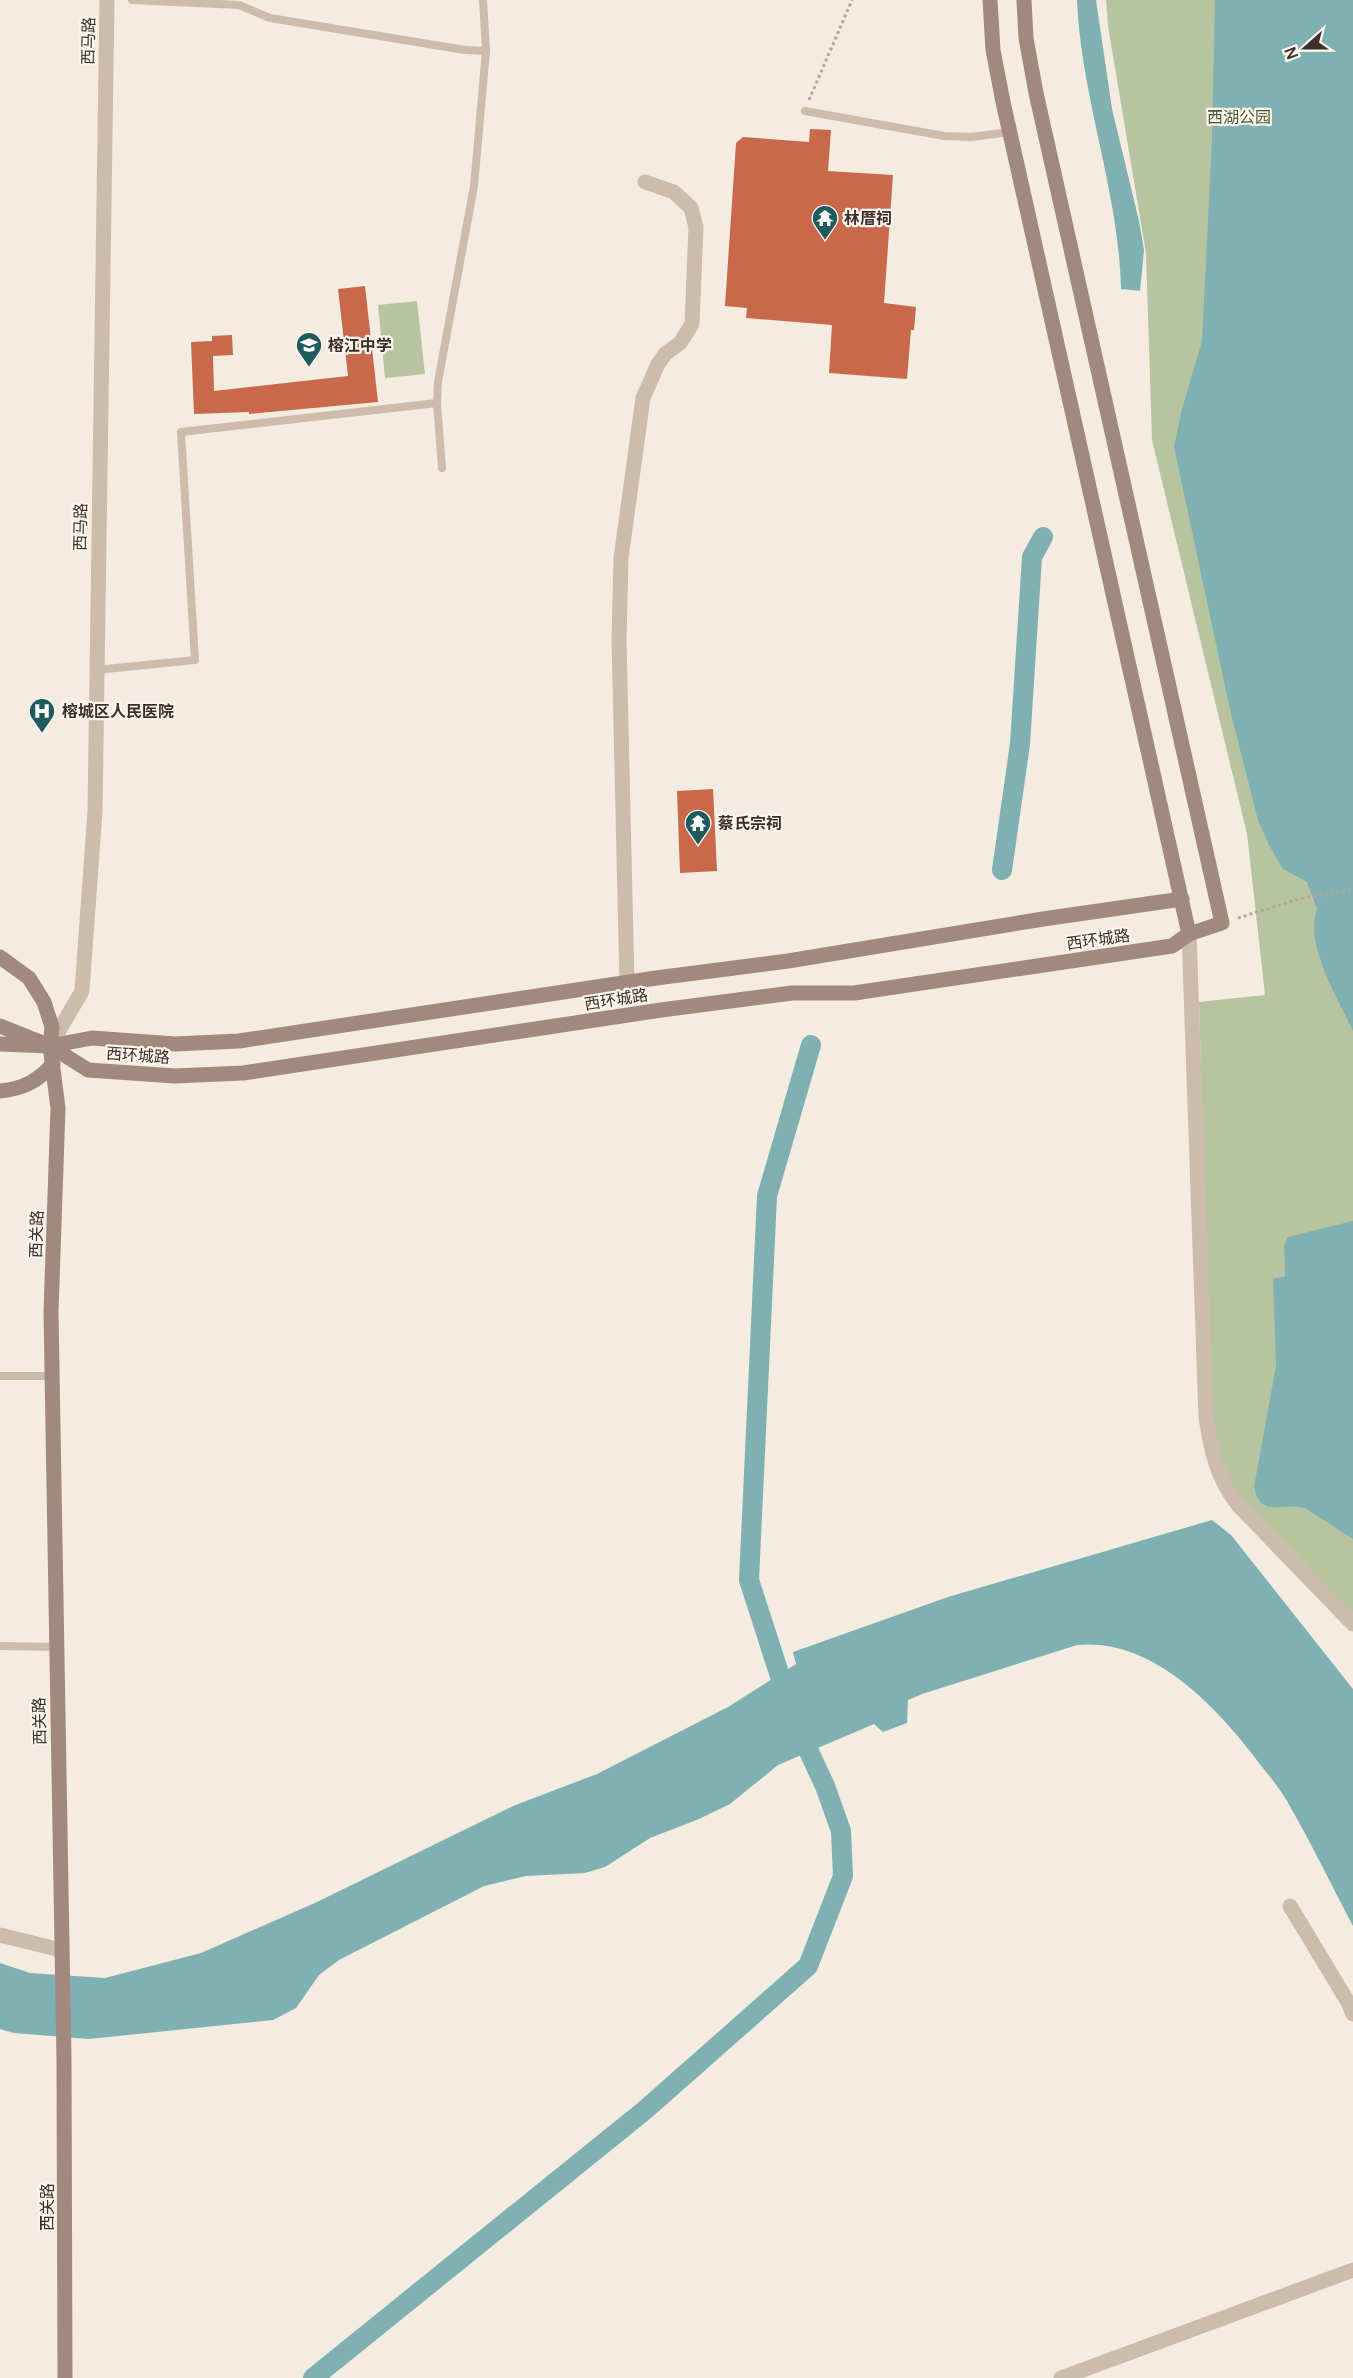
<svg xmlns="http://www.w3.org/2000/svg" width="1353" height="2378" viewBox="0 0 1353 2378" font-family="Manrope,'Noto Sans SC',sans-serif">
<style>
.green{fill:#b8c4a0}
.water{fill:#7fb0b2}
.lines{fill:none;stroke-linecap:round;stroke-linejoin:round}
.canal{stroke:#7fb0b2;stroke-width:20}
.building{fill:#c8694b}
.path{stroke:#b9a596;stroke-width:3;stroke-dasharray:3 3;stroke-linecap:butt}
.lane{stroke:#cdbbac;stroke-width:8}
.street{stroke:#cdbbac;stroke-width:15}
.secondary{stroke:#a18a7d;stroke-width:15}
.labels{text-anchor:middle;stroke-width:4.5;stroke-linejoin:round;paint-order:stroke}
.street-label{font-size:16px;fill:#3b302b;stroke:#fbf5ee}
.park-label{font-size:16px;fill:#4a5a2e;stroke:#fbf5ee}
.poi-label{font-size:16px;font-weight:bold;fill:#3b302b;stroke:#fbf5ee;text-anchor:start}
</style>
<rect width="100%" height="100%" fill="#f4ebe1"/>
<g class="green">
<polygon points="1106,0 1353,0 1353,1615 1229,1485 1211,1422 1199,1002 1265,995 1247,834 1152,440 1146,253 1108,26"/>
<polygon points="417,301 425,374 385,378 378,305"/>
</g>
<g class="water">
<path d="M1077,0h19l16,109 27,112 5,29 -4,41 -19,-2c-2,-98 -40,-191 -44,-289z"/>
<path d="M1215,0h138v1031c-15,-32 -49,-87 -36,-122l-10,-27 -24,-13 -14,-24 -11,-25 -27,-106 -57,-267 8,-38 20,-68 10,-202z"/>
<path d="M1353,1221v318l-48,-31c-23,-6 -44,11 -51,-21l22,-121 -3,-87 12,-3 -1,-30 4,-9z"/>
<path d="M1212,1520l19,15 122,154v237c-22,-42 -43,-85 -66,-125 -7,-12 -16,-23 -24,-33 -42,-57 -109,-131 -186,-123l-155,49 -14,6 -1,23 -24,9 -9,-8 -96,41 -48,39 -31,15 -49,19 -45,29 -20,6 -59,3 -42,10 -145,74 -20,15 -23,33 -23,12 -184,19 -75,-6 -14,-4v-66l30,10 75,5 96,-25 116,-51 196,-96 84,-32 131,-67 68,-43 -3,-12 155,-55z"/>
</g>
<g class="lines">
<g class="canal">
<polyline points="1002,870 1020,744 1032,557 1043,537"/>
<polyline points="788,1701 749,1580 767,1196 811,1045"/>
<polyline points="313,2378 645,2110 808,1966 843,1876 841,1831 825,1786 798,1728"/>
</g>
</g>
<g class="building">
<polygon points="810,129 831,130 828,171 893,175 884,303 916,307 914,330 911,330 907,379 829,373 832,325 746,318 747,308 725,306 736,143 743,137 809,142"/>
<polygon points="365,286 378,402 249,414 249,412 194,414 191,342 212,341 212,336 232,335 233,355 213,356 214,391 348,376 338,289"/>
<polygon points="713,789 717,871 680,873 677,791"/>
</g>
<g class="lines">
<g class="path">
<polyline points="809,100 852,0"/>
<polyline points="1238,918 1299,899 1353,889"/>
</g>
<g class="lane">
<polyline points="132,0 239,5 270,18 465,50 486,51"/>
<polyline points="805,111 944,136 971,137 1010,132"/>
<polyline points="442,468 437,403 438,382 474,186 486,51 483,0"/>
<polyline points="96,670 195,660 181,432 437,403"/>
<polyline points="0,1376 52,1376"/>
<polyline points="0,1646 56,1647"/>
</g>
<g class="street">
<path d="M1189,934l17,483c5,34 11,62 33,89l114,118"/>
<polyline points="627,983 619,640 621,558 643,398 658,364 665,354 680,343 692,324 696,227 691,208 674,192 645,182"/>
<polyline points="50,1046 82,991 95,811 107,0"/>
<polyline points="1290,1906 1348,2002 1353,2014"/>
<polyline points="0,1935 61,1950"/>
<polyline points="1061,2378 1353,2270"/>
</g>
<g class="secondary">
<polyline points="990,0 993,50 1003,102 1189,934"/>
<polyline points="0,957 29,978 44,1002 52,1027 50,1046 58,1108 51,1312 64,2060 65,2378"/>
<polyline points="0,1026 50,1046 0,1044"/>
<polyline points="50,1046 88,1070 175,1076 243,1073 661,1010 792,993 854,993 1172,946 1189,934 1222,923 1036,93 1026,38 1024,0"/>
<polyline points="50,1046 92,1038 175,1044 239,1041 656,978 788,961 1043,919 1182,899"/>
<path d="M0,1091c23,-2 38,-10 53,-27"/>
</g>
</g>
<defs>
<g id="temple-pin" transform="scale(1.35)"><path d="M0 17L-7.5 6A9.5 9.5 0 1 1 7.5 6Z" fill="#1f5a5e" stroke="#fbf5ee"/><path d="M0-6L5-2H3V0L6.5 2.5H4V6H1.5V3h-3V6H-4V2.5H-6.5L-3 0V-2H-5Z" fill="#fff"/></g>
<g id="school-pin" transform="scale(1.35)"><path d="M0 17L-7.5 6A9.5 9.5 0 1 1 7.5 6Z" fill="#1f5a5e" stroke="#fbf5ee"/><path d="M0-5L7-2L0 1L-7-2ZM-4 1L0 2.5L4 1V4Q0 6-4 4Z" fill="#fff"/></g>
<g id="hospital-pin" transform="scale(1.35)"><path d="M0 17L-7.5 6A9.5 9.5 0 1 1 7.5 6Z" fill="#1f5a5e" stroke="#fbf5ee"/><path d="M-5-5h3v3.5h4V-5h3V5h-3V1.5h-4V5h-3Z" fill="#fff"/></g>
</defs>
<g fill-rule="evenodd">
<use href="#temple-pin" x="825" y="218"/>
<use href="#school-pin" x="309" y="345"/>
<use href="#hospital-pin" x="42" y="711"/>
<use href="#temple-pin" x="698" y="823"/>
</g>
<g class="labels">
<g class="street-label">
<text transform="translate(88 41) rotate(-89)" y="6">西马路</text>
<text transform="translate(80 527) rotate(-89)" y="6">西马路</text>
<text transform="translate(1098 939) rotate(-8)" y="6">西环城路</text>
<text transform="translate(616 999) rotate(-9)" y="6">西环城路</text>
<text transform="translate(138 1055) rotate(4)" y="6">西环城路</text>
<text transform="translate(36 1234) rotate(-88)" y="6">西关路</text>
<text transform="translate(39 1721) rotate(-91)" y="6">西关路</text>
<text transform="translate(47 2207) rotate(-90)" y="6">西关路</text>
</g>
<g class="park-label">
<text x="1239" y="123">西湖公园</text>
</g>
<g class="poi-label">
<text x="844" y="224">林厝祠</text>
<text x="328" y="351">榕江中学</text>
<text x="62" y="717">榕城区人民医院</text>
<text x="718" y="829">蔡氏宗祠</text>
</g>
</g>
<g transform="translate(1305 48) rotate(249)" stroke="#fbf5ee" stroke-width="4.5" paint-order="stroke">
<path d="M0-4.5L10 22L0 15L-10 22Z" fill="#3b302b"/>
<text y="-9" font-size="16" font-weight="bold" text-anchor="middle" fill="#3b302b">N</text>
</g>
</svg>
